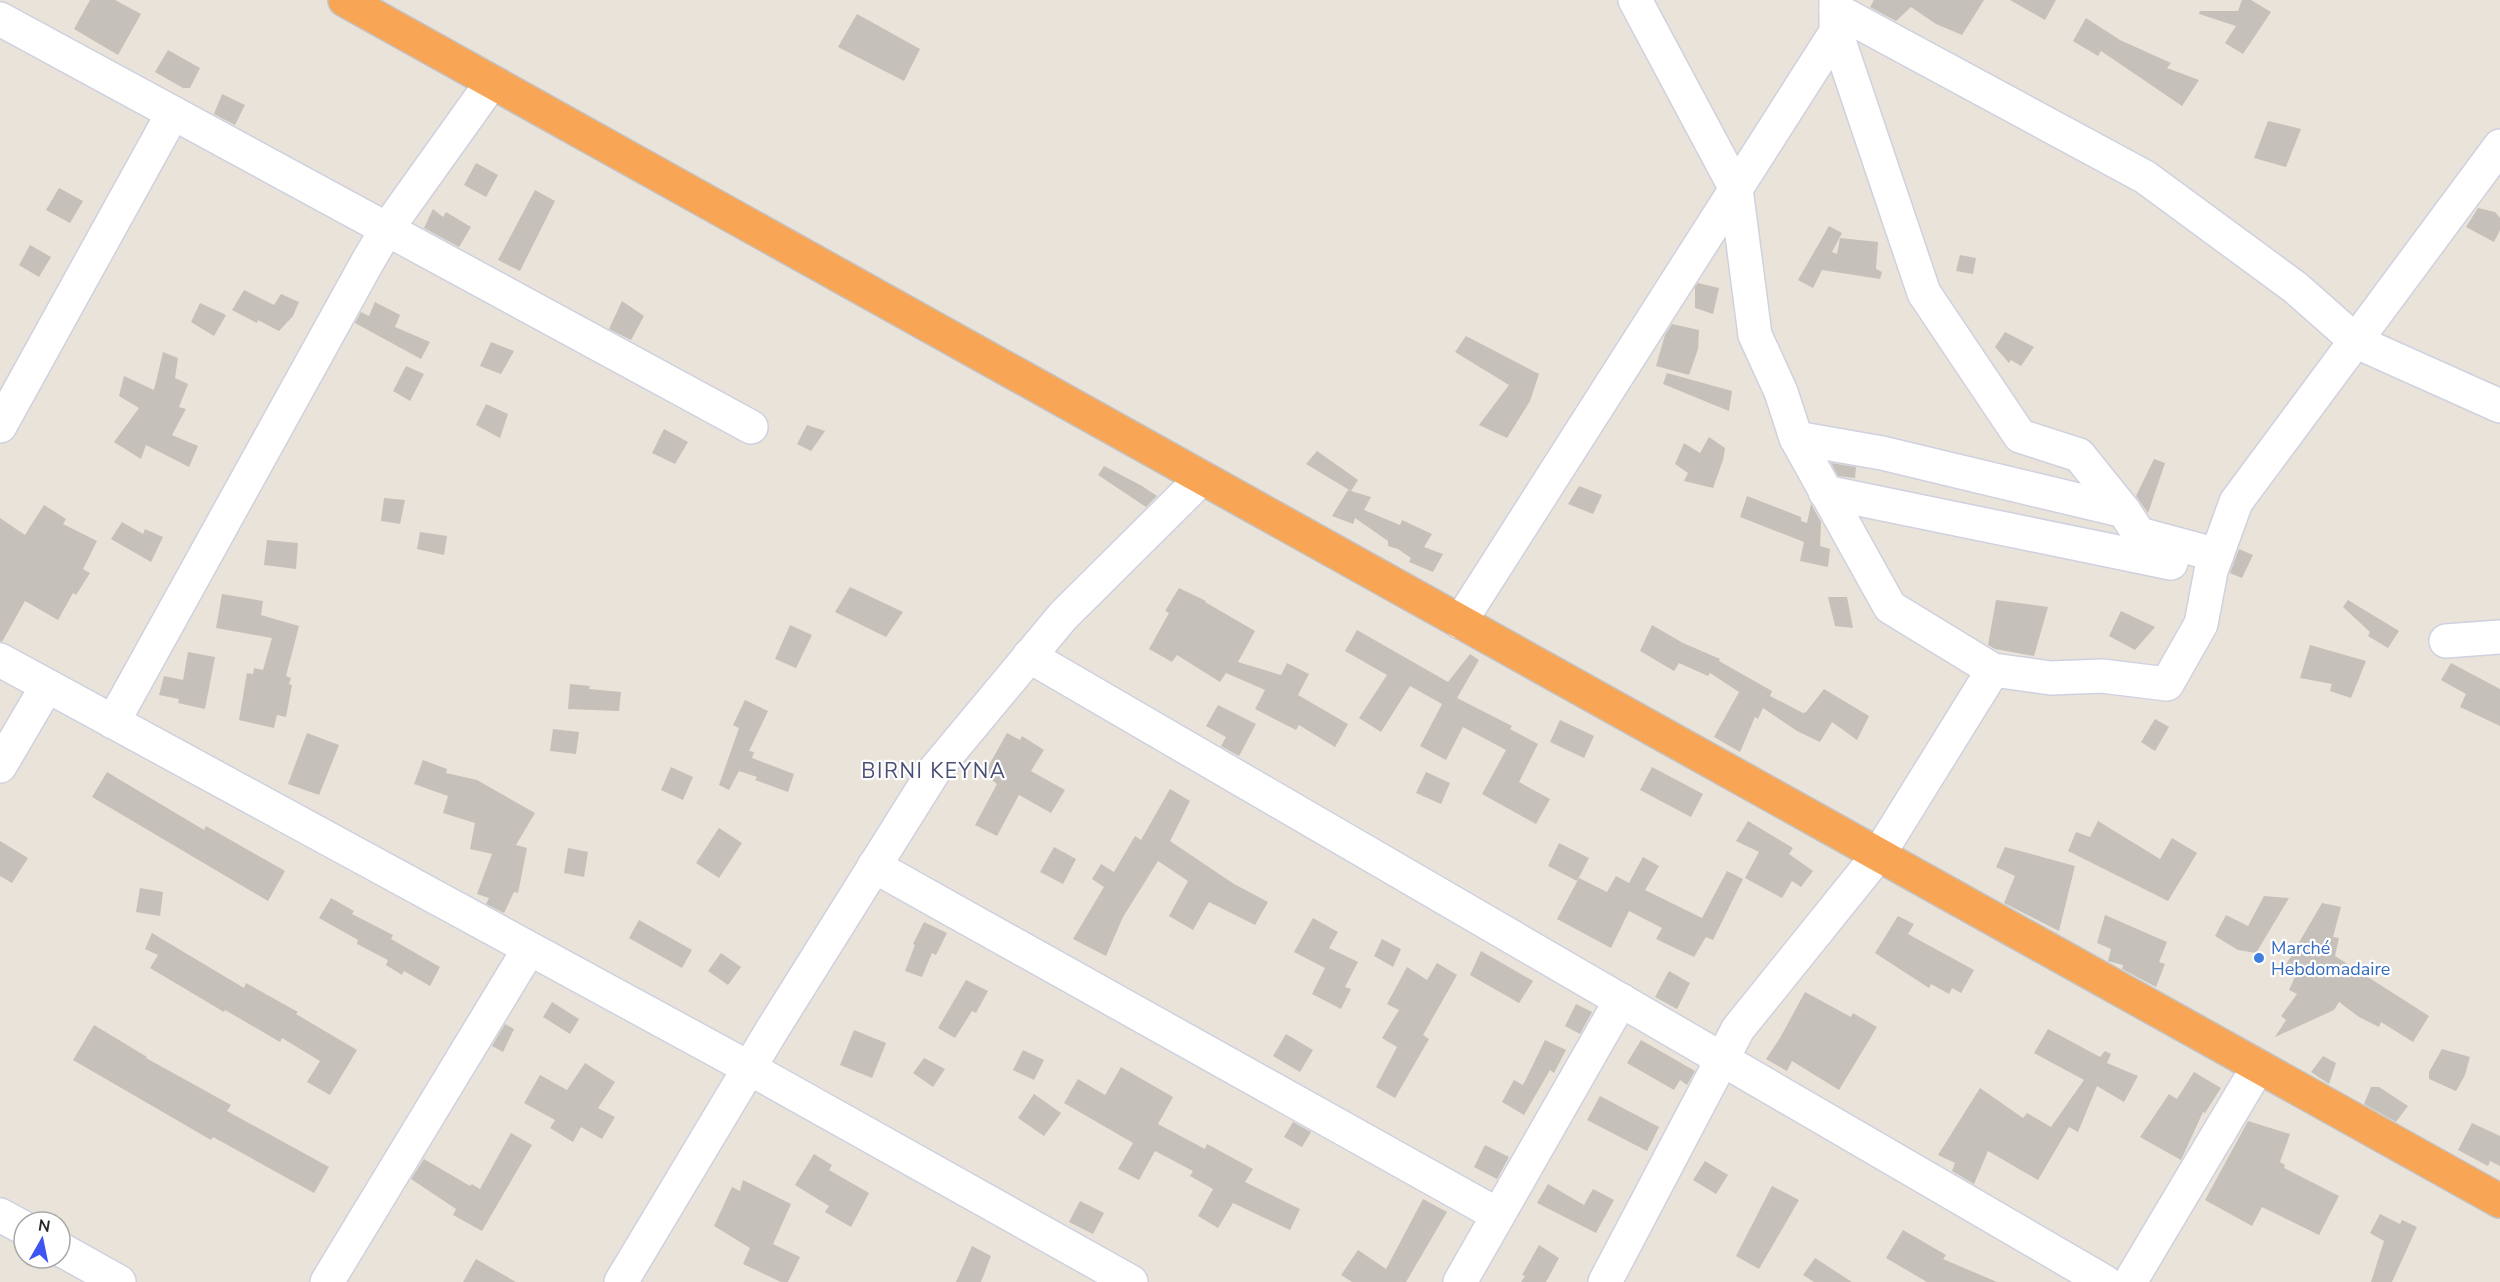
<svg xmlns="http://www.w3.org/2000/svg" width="2500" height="1282" viewBox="0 0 2500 1282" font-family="'Nunito Sans',sans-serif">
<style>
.building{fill:#c5c0b9}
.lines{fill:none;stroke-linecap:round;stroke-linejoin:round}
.minor-casing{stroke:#cfd1e0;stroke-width:36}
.highway-casing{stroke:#c3c3c3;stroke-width:36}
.minor{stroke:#fff;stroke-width:33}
.highway{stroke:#f8a556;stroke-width:33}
.shop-dot{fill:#3f7fe0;stroke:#fff;stroke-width:2}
.labels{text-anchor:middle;stroke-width:4.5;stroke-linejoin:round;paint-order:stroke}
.shop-label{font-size:18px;fill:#366cbe;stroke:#fff;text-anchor:start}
.quarter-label{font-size:21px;letter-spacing:1.5px;fill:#4a4f76;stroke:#fff}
</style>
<rect width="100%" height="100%" fill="#eae3d9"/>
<g class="building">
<polygon points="90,0 115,0 141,14 118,55 74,29"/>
<polygon points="1874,0 1984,0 1962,35 1936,24 1911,7 1896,21 1870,7"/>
<polygon points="2010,0 2056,0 2045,20"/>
<polygon points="2242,0 2251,0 2271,12 2243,54 2225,43 2236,26 2199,14 2200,11 2238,11"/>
<polygon points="857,14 920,49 904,81 838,47"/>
<polygon points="2086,18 2120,40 2171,63 2167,68 2199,80 2182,106 2101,51 2098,56 2073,41"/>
<polygon points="168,50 200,68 190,88 183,88 155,72"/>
<polygon points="222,94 245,105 235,125 214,114"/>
<polygon points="2268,121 2301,129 2286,167 2254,158"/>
<polygon points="476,163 498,175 486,197 464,185"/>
<polygon points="59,188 83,201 70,223 46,210"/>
<polygon points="535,190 555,201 520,271 498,260"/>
<polygon points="2478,208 2495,212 2500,218 2500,230 2494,242 2466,227"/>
<polygon points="433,209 443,217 446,212 471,227 459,247 424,228"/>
<polygon points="1829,226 1842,233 1832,252 1837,254 1840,238 1878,242 1876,269 1882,272 1880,279 1822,270 1813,288 1798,280"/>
<polygon points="30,245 51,257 39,277 19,265"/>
<polygon points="1960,255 1976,258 1973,274 1956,271"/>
<polygon points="1698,283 1719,288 1713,314 1695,308 1695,287"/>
<polygon points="244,290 274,305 281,294 299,302 293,316 279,331 258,320 257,323 232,310"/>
<polygon points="622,301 644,316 631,340 609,329"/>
<polygon points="375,302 400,315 395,327 430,342 421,359 355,323 361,312 369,316"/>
<polygon points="200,303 226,315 214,336 191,322"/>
<polygon points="1672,324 1699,330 1698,349 1689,375 1656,366 1665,335"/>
<polygon points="2005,332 2034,347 2021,366 2011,360 2009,363 1995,347"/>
<polygon points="1466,336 1539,374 1530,401 1507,438 1479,425 1509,385 1455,352"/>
<polygon points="491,342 514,351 501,374 480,366"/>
<polygon points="163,352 178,358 175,378 188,384 179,407 186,409 172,435 198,446 189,467 146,445 141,459 114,442 139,408 119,396 124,376 154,390"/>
<polygon points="406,366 424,374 410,401 393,391"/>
<polygon points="1667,373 1732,391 1729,411 1663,384"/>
<polygon points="486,404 508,414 500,438 476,425"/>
<polygon points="807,425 825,431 811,451 797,444"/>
<polygon points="664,429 688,442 675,464 652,453"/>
<polygon points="1709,437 1725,448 1723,460 1713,488 1684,481 1688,473 1675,464 1684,443 1700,453"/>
<polygon points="1317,451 1358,480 1351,491 1306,464"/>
<polygon points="2154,459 2165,463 2148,513 2136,496"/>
<polygon points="1831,463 1856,467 1855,478 1838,476"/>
<polygon points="1104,466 1142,486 1157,496 1146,507 1098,475"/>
<polygon points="1579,486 1602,495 1593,514 1568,504"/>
<polygon points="1348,490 1371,497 1364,510 1400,525 1402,520 1432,534 1424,547 1443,554 1433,572 1409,562 1411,558 1398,549 1388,546 1388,541 1355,518 1353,524 1332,516"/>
<polygon points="1747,496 1801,517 1801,521 1807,523 1811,504 1821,522 1820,546 1830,549 1828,567 1800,561 1804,542 1740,517"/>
<polygon points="384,498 405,500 400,524 381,521"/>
<polygon points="44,505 66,519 63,524 97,541 83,569 90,573 76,595 73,593 58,620 25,601 2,642 0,641 0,518 25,535"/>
<polygon points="122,522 143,534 145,529 163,537 151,562 111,539"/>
<polygon points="420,532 447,536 444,555 417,549"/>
<polygon points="267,540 298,543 296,569 264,565"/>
<polygon points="2239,549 2253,555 2242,578 2230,573"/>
<polygon points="850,587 903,612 886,637 835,612"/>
<polygon points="1179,588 1206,601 1205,602 1255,631 1238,662 1281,675 1287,663 1309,674 1298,695 1348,724 1335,747 1299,725 1296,730 1255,709 1265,690 1226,673 1220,682 1177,655 1172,662 1149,649 1169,613 1165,611"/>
<polygon points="222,594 263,601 261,615 299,626 286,676 291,678 289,684 292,685 286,717 277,715 274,728 239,720 247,673 253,674 254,668 263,670 272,638 216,628"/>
<polygon points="1828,597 1847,597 1853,628 1835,626"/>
<polygon points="1996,600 2048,607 2034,656 1995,649 1988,645"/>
<polygon points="2348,600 2399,631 2388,648 2368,636 2370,632 2343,607"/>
<polygon points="2121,611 2155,627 2135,650 2109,636"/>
<polygon points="790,625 812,635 796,668 775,659"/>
<polygon points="1652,625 1683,643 1720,659 1719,661 1772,691 1770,696 1803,713 1806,712 1824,689 1869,716 1857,740 1832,722 1820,742 1797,731 1763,708 1758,719 1755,717 1740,752 1714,737 1739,692 1710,673 1708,676 1679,663 1674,671 1640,651"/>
<polygon points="1357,630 1448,682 1470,654 1479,660 1457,698 1512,726 1510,729 1538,744 1519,782 1550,799 1536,824 1482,794 1506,750 1463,727 1446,760 1420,746 1442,704 1410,686 1381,732 1359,718 1387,675 1345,651"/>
<polygon points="2310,645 2366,661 2351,698 2330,691 2332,684 2300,678"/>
<polygon points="188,652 215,657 205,709 178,703 179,699 159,695 164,676 183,680"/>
<polygon points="2451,663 2500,689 2500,726 2460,707 2466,694 2441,680"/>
<polygon points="570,684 590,686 589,689 621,692 619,711 568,709"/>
<polygon points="745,700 768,711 749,751 754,752 752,758 794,774 788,792 755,780 757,777 739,771 729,790 719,785 739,728 733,725"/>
<polygon points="1218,705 1256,724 1239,756 1221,746 1226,737 1206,726"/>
<polygon points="2155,719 2169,727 2155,751 2141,742"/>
<polygon points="1560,720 1594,736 1584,758 1550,742"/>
<polygon points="553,729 579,732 576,754 550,751"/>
<polygon points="307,733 339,745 319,795 288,784"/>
<polygon points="1007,733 1020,740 1022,736 1044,750 1031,771 1065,790 1051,813 1019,795 997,836 975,825 997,784 984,774"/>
<polygon points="423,760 447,769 446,773 477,780 535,813 516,845 527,848 518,893 514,892 504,913 486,904 489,898 477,894 492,854 470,849 475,823 443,813 448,796 414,784"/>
<polygon points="671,767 693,777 683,800 661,790"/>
<polygon points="1652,767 1703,794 1691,817 1640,790"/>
<polygon points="107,772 204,830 206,826 285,871 268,901 92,797"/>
<polygon points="1426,772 1450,783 1441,804 1416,793"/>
<polygon points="1170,789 1190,801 1170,841 1234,884 1268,902 1255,925 1209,902 1193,930 1169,916 1188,881 1158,861 1123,917 1106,956 1073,939 1104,887 1092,879 1101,864 1114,872 1135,836 1141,840"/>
<polygon points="1748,821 1793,848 1789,854 1813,871 1801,887 1792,881 1782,898 1745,878 1759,852 1736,841"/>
<polygon points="2098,821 2160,859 2172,838 2197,853 2168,901 2068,851 2076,832 2090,837"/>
<polygon points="719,828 742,843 719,878 696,863"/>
<polygon points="0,841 28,858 12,883 0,876"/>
<polygon points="1559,843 1589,858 1577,881 1548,866"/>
<polygon points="1054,847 1076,859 1063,884 1040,872"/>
<polygon points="2005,847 2075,866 2059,931 2004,903 2015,876 1996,867"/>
<polygon points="568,848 588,852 584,877 564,873"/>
<polygon points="1643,857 1659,866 1645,890 1702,918 1727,871 1743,879 1713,940 1706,937 1694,957 1656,939 1662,928 1629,911 1611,948 1557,919 1579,878 1607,892 1616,876 1629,883"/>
<polygon points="140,888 163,892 160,916 136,912"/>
<polygon points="2264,896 2289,898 2256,953 2238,950 2215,936 2226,915 2248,926"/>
<polygon points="331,898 354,911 352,914 393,935 391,939 440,967 430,986 404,971 402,975 386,965 388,960 357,944 358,940 319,918"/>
<polygon points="2322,903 2341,907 2333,937 2339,938 2335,956 2429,1016 2413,1042 2381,1022 2379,1027 2359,1017 2339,1002 2334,1010 2275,1037 2286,1020 2281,1016 2297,994 2289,990 2295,977 2283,970"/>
<polygon points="2105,915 2167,942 2159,962 2165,964 2156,987 2122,969 2123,965 2108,961 2111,949 2097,943"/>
<polygon points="1898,916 1914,924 1908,934 1974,970 1961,993 1952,988 1949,994 1931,984 1929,988 1875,953"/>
<polygon points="1313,918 1338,932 1329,948 1358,962 1345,987 1351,989 1341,1009 1312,994 1325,968 1294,952"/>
<polygon points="639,920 692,950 682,968 629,938"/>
<polygon points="924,922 947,933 936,955 932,953 922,977 905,971 915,945 913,944"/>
<polygon points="152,933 244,988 246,983 298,1012 296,1014 357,1050 330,1095 307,1082 320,1061 282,1038 280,1042 225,1010 224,1012 150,968 158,955 145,949"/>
<polygon points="1382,939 1401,949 1393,967 1374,956"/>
<polygon points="1481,951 1533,981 1519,1003 1470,975"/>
<polygon points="721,953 741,967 728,985 708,971"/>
<polygon points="1437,963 1457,975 1423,1035 1429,1039 1395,1098 1376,1087 1397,1047 1382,1038 1399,1010 1387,1004 1407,967 1427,980"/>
<polygon points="1669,971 1690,983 1677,1009 1655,997"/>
<polygon points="966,980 988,991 976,1013 972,1011 955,1038 938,1028"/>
<polygon points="1805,992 1851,1017 1853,1013 1877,1027 1839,1090 1792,1061 1787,1071 1766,1059 1780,1038"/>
<polygon points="552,1002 579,1019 570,1034 543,1017"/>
<polygon points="1576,1004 1592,1012 1580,1034 1565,1026"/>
<polygon points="505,1024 514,1029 503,1052 492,1046"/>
<polygon points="94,1025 147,1057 146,1058 231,1105 227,1111 329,1167 314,1193 213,1137 211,1140 73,1060"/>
<polygon points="2048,1029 2100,1057 2105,1051 2111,1054 2107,1063 2138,1076 2124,1102 2097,1086 2078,1132 2069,1127 2038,1180 1988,1151 1974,1184 1952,1171 1955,1163 1938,1155 1980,1088 2023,1118 2027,1113 2051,1127 2084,1080 2034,1053"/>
<polygon points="854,1030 886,1043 872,1078 840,1065"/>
<polygon points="1286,1034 1313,1050 1300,1072 1273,1056"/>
<polygon points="1545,1040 1566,1050 1554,1073 1550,1070 1524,1115 1502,1102 1514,1080 1523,1085"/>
<polygon points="1641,1040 1695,1071 1687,1085 1680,1080 1674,1090 1627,1063"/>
<polygon points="2442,1049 2470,1057 2465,1075 2456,1091 2429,1079 2429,1072"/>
<polygon points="1023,1050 1044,1060 1034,1080 1013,1070"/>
<polygon points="2323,1056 2336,1063 2329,1084 2311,1072"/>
<polygon points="924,1058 945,1069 933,1087 913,1073"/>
<polygon points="585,1063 615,1082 598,1108 615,1117 602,1139 581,1127 573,1142 550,1128 555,1120 524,1103 540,1075 567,1090"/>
<polygon points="1121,1067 1173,1097 1158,1124 1205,1149 1207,1144 1253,1169 1245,1182 1300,1209 1290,1230 1233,1203 1218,1228 1198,1216 1213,1189 1190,1176 1193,1171 1155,1151 1139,1180 1118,1169 1133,1143 1064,1103 1078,1079 1105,1095"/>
<polygon points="2194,1072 2221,1088 2205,1113 2203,1112 2181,1160 2140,1137 2169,1094 2177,1099"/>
<polygon points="2371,1087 2379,1087 2408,1106 2396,1122 2364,1104"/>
<polygon points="1034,1094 1061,1113 1044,1136 1018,1118"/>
<polygon points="1600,1096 1659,1127 1647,1151 1587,1120"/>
<polygon points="2248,1121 2290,1134 2280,1162 2285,1165 2284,1168 2339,1196 2319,1235 2262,1207 2252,1226 2205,1200"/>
<polygon points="1293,1122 1311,1132 1302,1147 1284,1137"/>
<polygon points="2472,1123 2500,1136 2500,1166 2490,1161 2488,1166 2458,1150"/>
<polygon points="511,1133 532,1145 482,1231 453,1215 456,1209 411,1179 424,1159 470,1186 472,1184 480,1189"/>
<polygon points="1485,1145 1509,1157 1497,1179 1474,1167"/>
<polygon points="814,1154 832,1165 829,1170 869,1193 851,1227 825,1212 829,1206 795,1185"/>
<polygon points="1705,1161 1728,1175 1716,1194 1693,1180"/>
<polygon points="743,1180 791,1204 773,1244 800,1257 788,1282 781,1282 743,1264 750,1248 714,1226 732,1187 740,1191"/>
<polygon points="1548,1184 1584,1205 1593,1189 1614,1200 1596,1233 1537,1203"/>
<polygon points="1772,1186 1799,1200 1759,1269 1736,1256"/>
<polygon points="1423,1199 1447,1212 1406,1282 1352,1282 1341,1275 1358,1250 1386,1269"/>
<polygon points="1080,1201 1104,1213 1093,1234 1069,1222"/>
<polygon points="2380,1214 2400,1224 2402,1220 2417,1227 2392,1282 2371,1282 2384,1241 2370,1233"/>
<polygon points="1903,1230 1946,1255 1943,1259 1997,1282 1927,1282 1886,1258"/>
<polygon points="1539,1245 1559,1258 1546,1282 1521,1282 1525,1276 1522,1275"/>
<polygon points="972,1246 991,1256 981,1282 956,1282"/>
<polygon points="1815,1258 1852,1282 1814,1282 1803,1275"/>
<polygon points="476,1259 516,1282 463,1282"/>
</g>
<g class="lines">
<g class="minor-casing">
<g id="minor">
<polyline points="1635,0 1736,189 1755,335 1781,392 1796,438 1890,607 1993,670 2051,678 2102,676 2167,684 2201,624 2211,571 2236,502 2500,146"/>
<polyline points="1836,10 2145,177 2296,288 2357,342 2500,406"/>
<polyline points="0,19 751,427"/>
<polyline points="1836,32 1924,293 2020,436 2079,455 2124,511 2139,534 2217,555"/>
<polyline points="0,426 173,113"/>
<polyline points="1796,438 1882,453 2124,511"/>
<polyline points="1825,492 2171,563"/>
<polyline points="1460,622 1836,32 1836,0"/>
<polyline points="2446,641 2500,637"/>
<polyline points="1029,656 2105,1282"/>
<polyline points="0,660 749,1068 1131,1282"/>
<polyline points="113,722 368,261 387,229 492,82"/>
<polyline points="0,766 47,686"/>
<polyline points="874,866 1498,1215"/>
<polyline points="0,1215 24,1228"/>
<polyline points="60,1249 119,1282"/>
<polyline points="327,1282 529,949"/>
<polyline points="621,1282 772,1030 934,771 1063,616 1202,478"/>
<polyline points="1460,1282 1621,1000"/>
<polyline points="1605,1282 1738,1029 1879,854 1993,670"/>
<polyline points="2130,1282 2258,1067"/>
</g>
</g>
<g class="highway-casing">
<polyline id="highway" points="345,0 2500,1201"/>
</g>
<use href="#minor" class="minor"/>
<use href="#highway" class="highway"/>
</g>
<circle class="shop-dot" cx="2259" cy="958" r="6"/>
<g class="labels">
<g class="shop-label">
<text x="2271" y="954">Marché<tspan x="2271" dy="21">Hebdomadaire</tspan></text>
</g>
<g class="quarter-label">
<text x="934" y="778">BIRNI KEYNA</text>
</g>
</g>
<g transform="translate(42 1240) rotate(9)"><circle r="28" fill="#ffffff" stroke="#a9a9a9" stroke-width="1.5"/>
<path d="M0-4.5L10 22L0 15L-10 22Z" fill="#3d55f3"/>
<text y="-9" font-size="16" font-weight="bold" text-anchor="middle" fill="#272727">N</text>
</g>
</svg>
